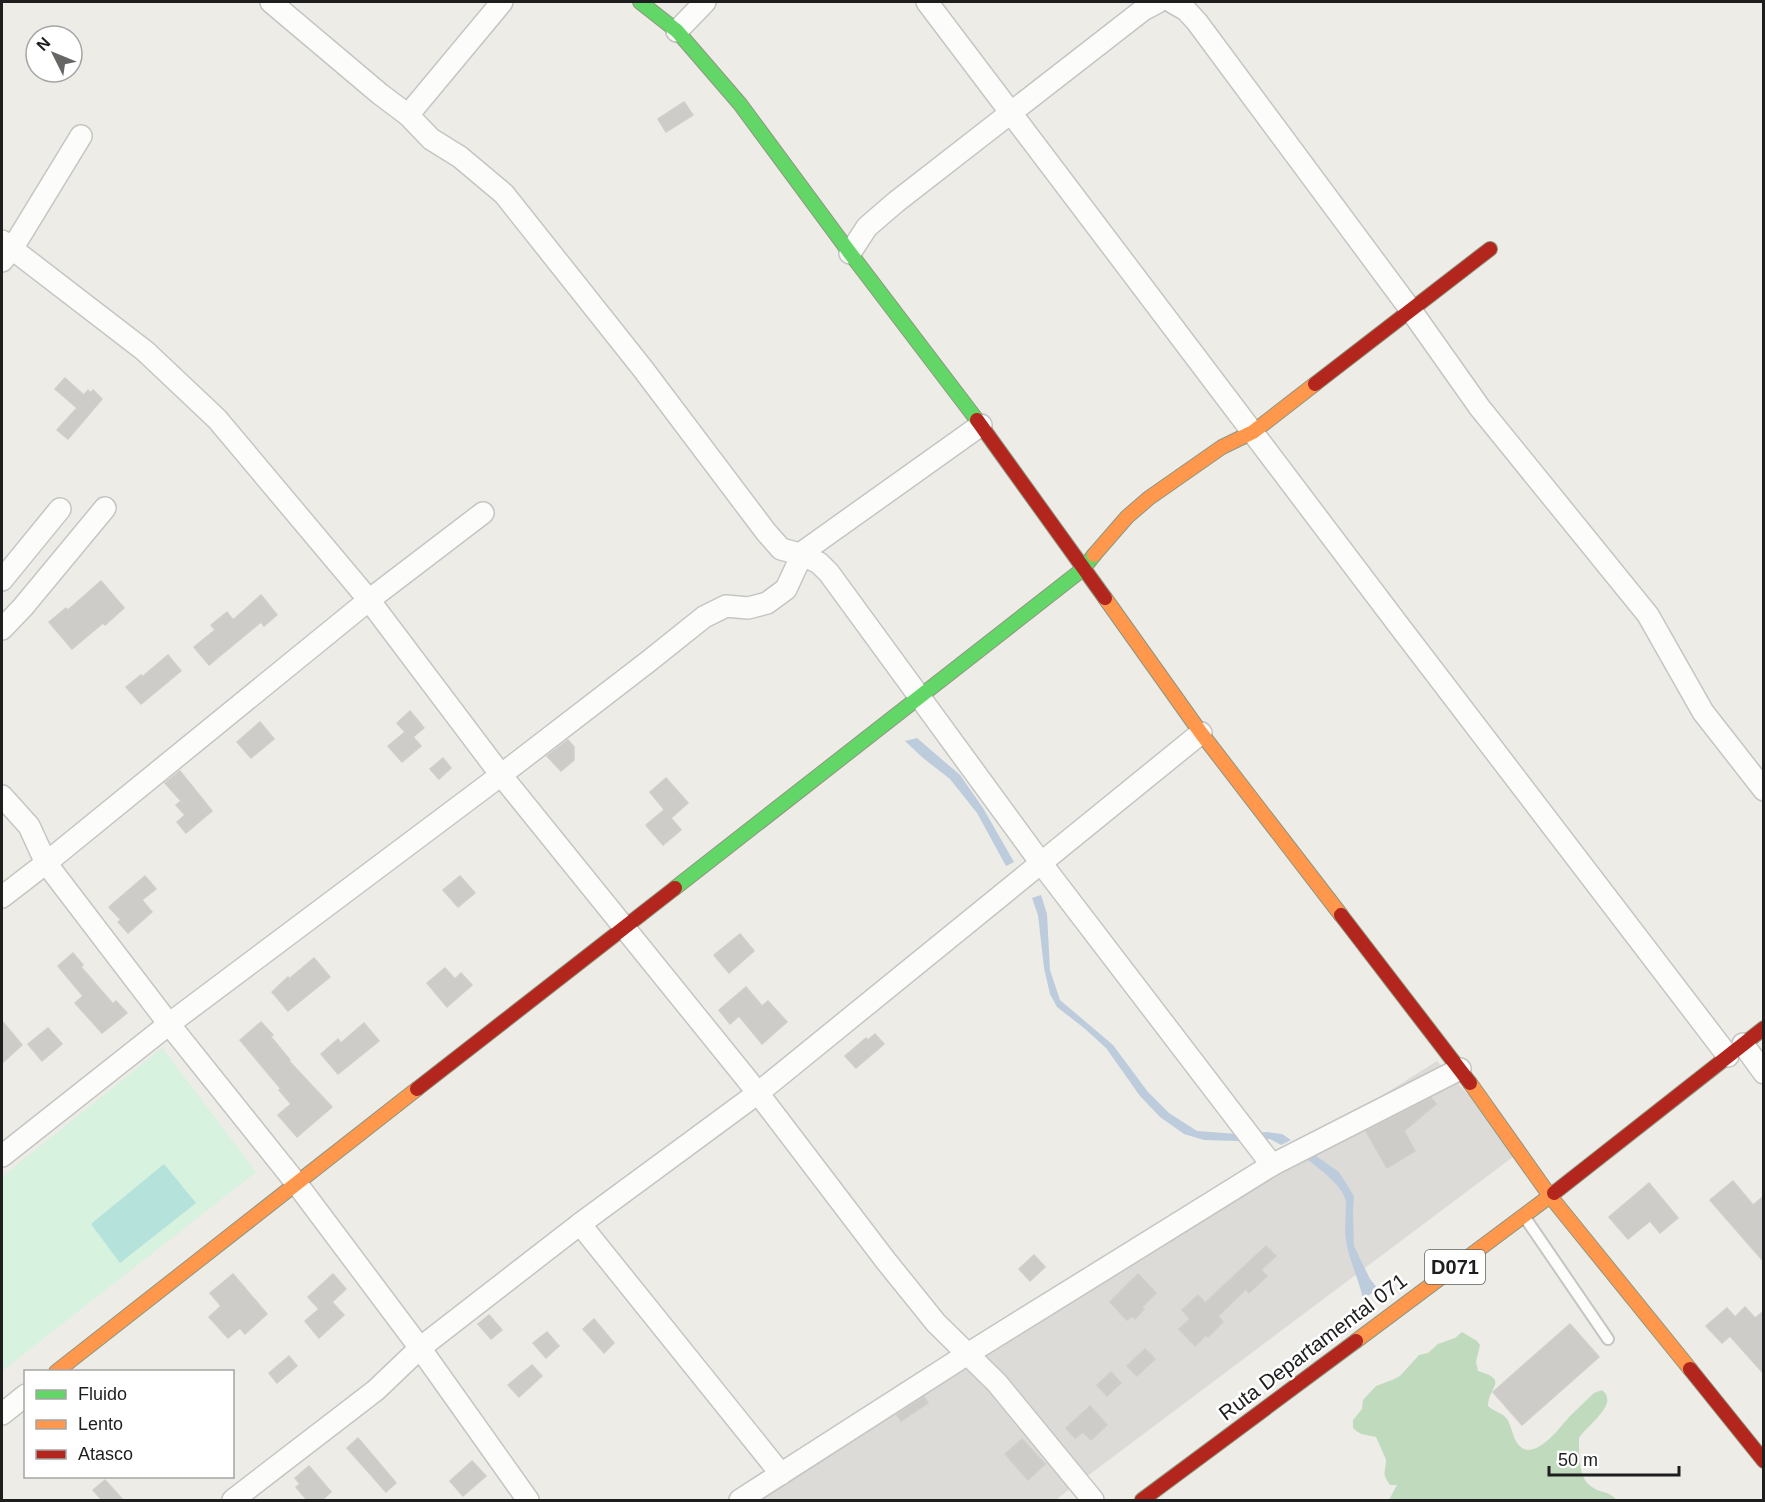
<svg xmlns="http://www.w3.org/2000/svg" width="1765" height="1502" viewBox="0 0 1765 1502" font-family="Arial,sans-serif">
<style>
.residential{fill:#dcdbd8}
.forest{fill:#c0dabe}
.park{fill:#d7f2df}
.pitch{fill:#b5e2db}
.water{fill:#bdccdd}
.building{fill:#ceccc8;stroke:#d0cec8;stroke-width:1.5}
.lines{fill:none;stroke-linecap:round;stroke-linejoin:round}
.lane-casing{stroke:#c5c5c3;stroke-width:14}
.street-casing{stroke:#c5c5c3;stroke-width:24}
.fast-casing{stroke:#8e9680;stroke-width:16}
.slow-casing{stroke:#8e9680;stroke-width:16}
.jam-casing{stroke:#8e9680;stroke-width:16}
.lane{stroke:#fcfcfb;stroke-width:10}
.street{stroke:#fcfcfb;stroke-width:21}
.fast{stroke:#63d668;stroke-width:14}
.slow{stroke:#ff974d;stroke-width:14}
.jam{stroke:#b3261e;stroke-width:14}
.labels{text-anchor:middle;stroke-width:5;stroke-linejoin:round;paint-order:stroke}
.shield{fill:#fff;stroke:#626262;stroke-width:1.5}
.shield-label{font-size:20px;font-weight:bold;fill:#1e1e1e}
.street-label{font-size:21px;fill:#1e1e1e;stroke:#fff}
</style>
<rect width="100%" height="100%" fill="#edece7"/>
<polygon class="residential" points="1437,1061 1521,1151 1058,1498 1059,1500 741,1500"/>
<path class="forest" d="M1462,1332l15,9 3,4 -4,17 2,9c32,9 10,16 10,35 6,6 14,6 19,13 6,9 5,22 15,29 16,10 39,-22 48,-32 8,-8 16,-15 24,-23l8,-3c18,14 -15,35 -23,48 0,15 -1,41 13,49 10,7 15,3 25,13h-228l8,-15h-7c-9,-13 -4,-12 -4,-25 0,-1 -9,-21 -10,-23 -9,-2 -17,-2 -23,-9v-8l9,-11 1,-9 13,-14 16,-6 8,-4 19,-21 9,-2 10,-9 17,-6z"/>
<polygon class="park" points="162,1048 256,1172 2,1371 2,1177"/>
<polygon class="pitch" points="164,1164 196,1203 120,1263 91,1224"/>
<g class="water">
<polygon points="917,738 960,775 983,808 1014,862 1006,866 977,813 950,779 923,758 905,741"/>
<polygon points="1041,895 1047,914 1050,970 1060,1000 1113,1045 1148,1092 1169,1113 1197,1131 1238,1134 1267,1132 1282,1134 1291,1140 1281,1145 1270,1139 1237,1141 1204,1140 1184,1134 1160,1117 1140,1096 1106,1048 1084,1028 1057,1007 1050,994 1044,968 1038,915 1032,898"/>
<path d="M1309,1151l30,21 15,24 -1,16 1,34 16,33 8,10 -15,10c-4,-20 -14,-38 -17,-58 -2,-12 0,-25 0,-37 0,-17 -29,-37 -42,-47z"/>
</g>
<g class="building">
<polygon points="684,102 693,115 666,132 658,119"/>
<polygon points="65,378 84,395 88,390 91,393 93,390 102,399 68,439 57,430 77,408 55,389"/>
<polygon points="101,581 124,608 105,625 103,623 72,649 49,622 66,608 68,610"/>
<polygon points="261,595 277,615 264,626 261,622 209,665 194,647 215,630 211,625 227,612 233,620"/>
<polygon points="168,655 181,671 141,704 126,687 141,675 142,677"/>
<polygon points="410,711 424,728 413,737 421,746 402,762 388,746 405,732 397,723"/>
<polygon points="260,722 274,739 251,758 237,742"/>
<polygon points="568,740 574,747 574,760 561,771 547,756"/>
<polygon points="443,758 451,768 439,779 430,769"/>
<polygon points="180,771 212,811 186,833 177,822 185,815 176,805 181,801 165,783"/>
<polygon points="666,778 688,803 671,818 650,792"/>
<polygon points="664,810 681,830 663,845 646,825"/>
<polygon points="145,876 156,889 142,900 152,912 128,933 118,922 121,920 109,907"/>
<polygon points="460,876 475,893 458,907 443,890"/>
<polygon points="740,934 754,951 729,973 714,955"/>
<polygon points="73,953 83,965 81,967 113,1004 116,1001 127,1013 102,1033 75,1003 83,996 58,966"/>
<polygon points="314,958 330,977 288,1011 272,992 288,977 289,979"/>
<polygon points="445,968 455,979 461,973 472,985 447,1007 427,983"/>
<polygon points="746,987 762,1006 768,1001 787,1022 762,1044 739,1016 730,1024 719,1010"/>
<polygon points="2,1021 22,1045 2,1063"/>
<polygon points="261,1022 273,1035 271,1037 290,1060 289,1061 332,1107 297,1137 278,1115 291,1104 279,1090 281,1089 240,1040"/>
<polygon points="364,1023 379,1041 338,1074 321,1054 338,1039 341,1043"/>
<polygon points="48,1028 62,1044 42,1061 28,1044"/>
<polygon points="875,1034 884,1044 856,1068 845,1056 866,1038 868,1040"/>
<polygon points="1431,1098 1436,1104 1404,1131 1415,1151 1387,1168 1366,1131"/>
<polygon points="1733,1181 1753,1205 1764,1196 1764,1262 1710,1200"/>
<polygon points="1649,1183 1678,1218 1660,1233 1650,1221 1628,1239 1609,1217"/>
<polygon points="1266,1246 1276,1256 1261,1270 1267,1276 1249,1293 1246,1289 1218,1316 1223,1322 1208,1337 1206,1335 1195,1346 1179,1329 1190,1319 1182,1310 1198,1295 1205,1303"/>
<polygon points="1034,1255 1045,1267 1030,1281 1019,1269"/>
<polygon points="233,1274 267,1314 245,1334 240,1328 228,1338 209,1317 221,1306 210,1293"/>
<polygon points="333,1274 346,1289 332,1302 344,1315 319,1338 305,1321 319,1309 308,1297"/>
<polygon points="1138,1274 1156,1293 1142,1307 1144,1309 1135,1319 1132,1316 1127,1320 1110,1302"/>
<polygon points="1745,1307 1755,1318 1764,1311 1764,1374 1730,1336 1722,1343 1706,1326 1727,1308 1735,1317"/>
<polygon points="489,1315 502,1330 491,1339 478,1324"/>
<polygon points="594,1319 614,1343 604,1353 583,1329"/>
<polygon points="1570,1324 1599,1357 1522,1425 1493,1392"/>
<polygon points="547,1332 559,1346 546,1358 533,1343"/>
<polygon points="1145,1349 1155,1359 1137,1376 1127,1366"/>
<polygon points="289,1356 297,1366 277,1383 269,1373"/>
<polygon points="532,1365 542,1376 519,1397 508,1385"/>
<polygon points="1111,1372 1121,1383 1107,1396 1097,1385"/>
<polygon points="924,1397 928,1403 901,1421 897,1415"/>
<polygon points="1090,1406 1107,1425 1091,1440 1083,1432 1075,1438 1066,1428"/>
<polygon points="358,1438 396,1483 386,1492 347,1448"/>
<polygon points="1022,1439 1045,1464 1028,1480 1005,1454"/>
<polygon points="472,1461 486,1476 463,1496 450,1481"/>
<polygon points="309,1466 331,1492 322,1500 307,1500 296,1487 300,1484 295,1478"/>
<polygon points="105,1480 123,1500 102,1500 93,1490"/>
</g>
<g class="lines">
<g class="lane-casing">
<polyline id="lane" points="1526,1219 1608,1339"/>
</g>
<g class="street-casing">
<g id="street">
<polyline points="271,2 380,94 408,115"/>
<polyline points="502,2 408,115 431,139 460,157 504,194 643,369 766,532 781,549 800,554 819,563 829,573 1041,863 1272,1165"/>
<polyline points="927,2 1400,627 1728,1056"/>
<polyline points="1172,2 1186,10 1197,22 1410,309 1480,408 1648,615 1703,712 1764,790"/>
<polyline points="677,31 705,2"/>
<polyline points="2,241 145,351 217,419 369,600 501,775 758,1093 886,1261 936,1323 997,1383 1093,1500"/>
<polyline points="850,253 867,227 896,202 1143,10 1158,2"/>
<polyline points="2,261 12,249 81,136"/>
<polyline points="2,580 60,509"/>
<polyline points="2,629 23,607 105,508"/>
<polyline points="2,796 29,826 46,863 169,1024 297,1184 420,1348 528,1500"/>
<polyline points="2,897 46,863 369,600 483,513"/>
<polyline points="1743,1044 1764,1073"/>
<polyline points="2,1156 169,1024 501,775 649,661 704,617 726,606 748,608 767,603 786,589 799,561 800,554 981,425"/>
<polyline points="580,1224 781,1474"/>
<polyline points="2,1414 26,1395"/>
<polyline points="233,1500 376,1390 420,1348 580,1224 758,1093 1201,733"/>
<polyline points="740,1500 966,1355 1272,1165 1460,1069"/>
</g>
</g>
<g class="fast-casing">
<g id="fast">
<polyline points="640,2 677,31 740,104 850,253 977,420"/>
<polyline points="675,888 1083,569 1094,555"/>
</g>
</g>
<g class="slow-casing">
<g id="slow">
<polyline points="1094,555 1127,517 1149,498 1222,447 1253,432 1315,384"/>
<polyline points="1105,598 1201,733 1341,915"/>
<polyline points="1470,1083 1550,1196 1690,1369"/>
<polyline points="1356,1341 1554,1193"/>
<polyline points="56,1372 417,1089"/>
</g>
</g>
<g class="jam-casing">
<g id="jam">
<polyline points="1315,384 1490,249"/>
<polyline points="977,420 1105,598"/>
<polyline points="1341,915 1470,1083"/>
<polyline points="417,1089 675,888"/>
<polyline points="1554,1193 1764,1028"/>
<polyline points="1690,1369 1764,1461"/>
<polyline points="1142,1500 1356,1341"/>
</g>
</g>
<use href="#lane" class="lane"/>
<use href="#street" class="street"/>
<use href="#fast" class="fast"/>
<use href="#slow" class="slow"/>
<use href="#jam" class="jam"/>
</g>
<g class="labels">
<rect class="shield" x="1425" y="1250" width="60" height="34" rx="4.5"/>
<g class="shield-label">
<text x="1455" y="1274">D071</text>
</g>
<g class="street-label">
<text transform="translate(1313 1347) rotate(-37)" y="7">Ruta Departamental 071</text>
</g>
</g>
<rect width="1765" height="1502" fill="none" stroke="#1e1e1e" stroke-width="6"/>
<rect x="24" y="1370" width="210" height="108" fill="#ffffff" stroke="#a5a5a5" stroke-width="1.5"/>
<rect x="36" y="1390" width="30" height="9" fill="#63d668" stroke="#a5a5a5" stroke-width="1.5"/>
<text x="78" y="1400" font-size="18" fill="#1e1e1e">Fluido</text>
<rect x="36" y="1420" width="30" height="9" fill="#ff974d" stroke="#a5a5a5" stroke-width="1.5"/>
<text x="78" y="1430" font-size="18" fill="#1e1e1e">Lento</text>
<rect x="36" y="1450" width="30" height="9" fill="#b3261e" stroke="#a5a5a5" stroke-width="1.5"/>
<text x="78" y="1460" font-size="18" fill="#1e1e1e">Atasco</text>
<g transform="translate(54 54) rotate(313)"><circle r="28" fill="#ffffff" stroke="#a5a5a5" stroke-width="1.5"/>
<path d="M0-4.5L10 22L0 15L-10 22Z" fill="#666664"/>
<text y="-9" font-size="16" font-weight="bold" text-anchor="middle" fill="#1e1e1e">N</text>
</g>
<path d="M1549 1466v9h130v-9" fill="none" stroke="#1e1e1e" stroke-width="3"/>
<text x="1558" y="1466" font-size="18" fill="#1e1e1e" stroke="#ffffff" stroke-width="4.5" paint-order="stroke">50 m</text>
</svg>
